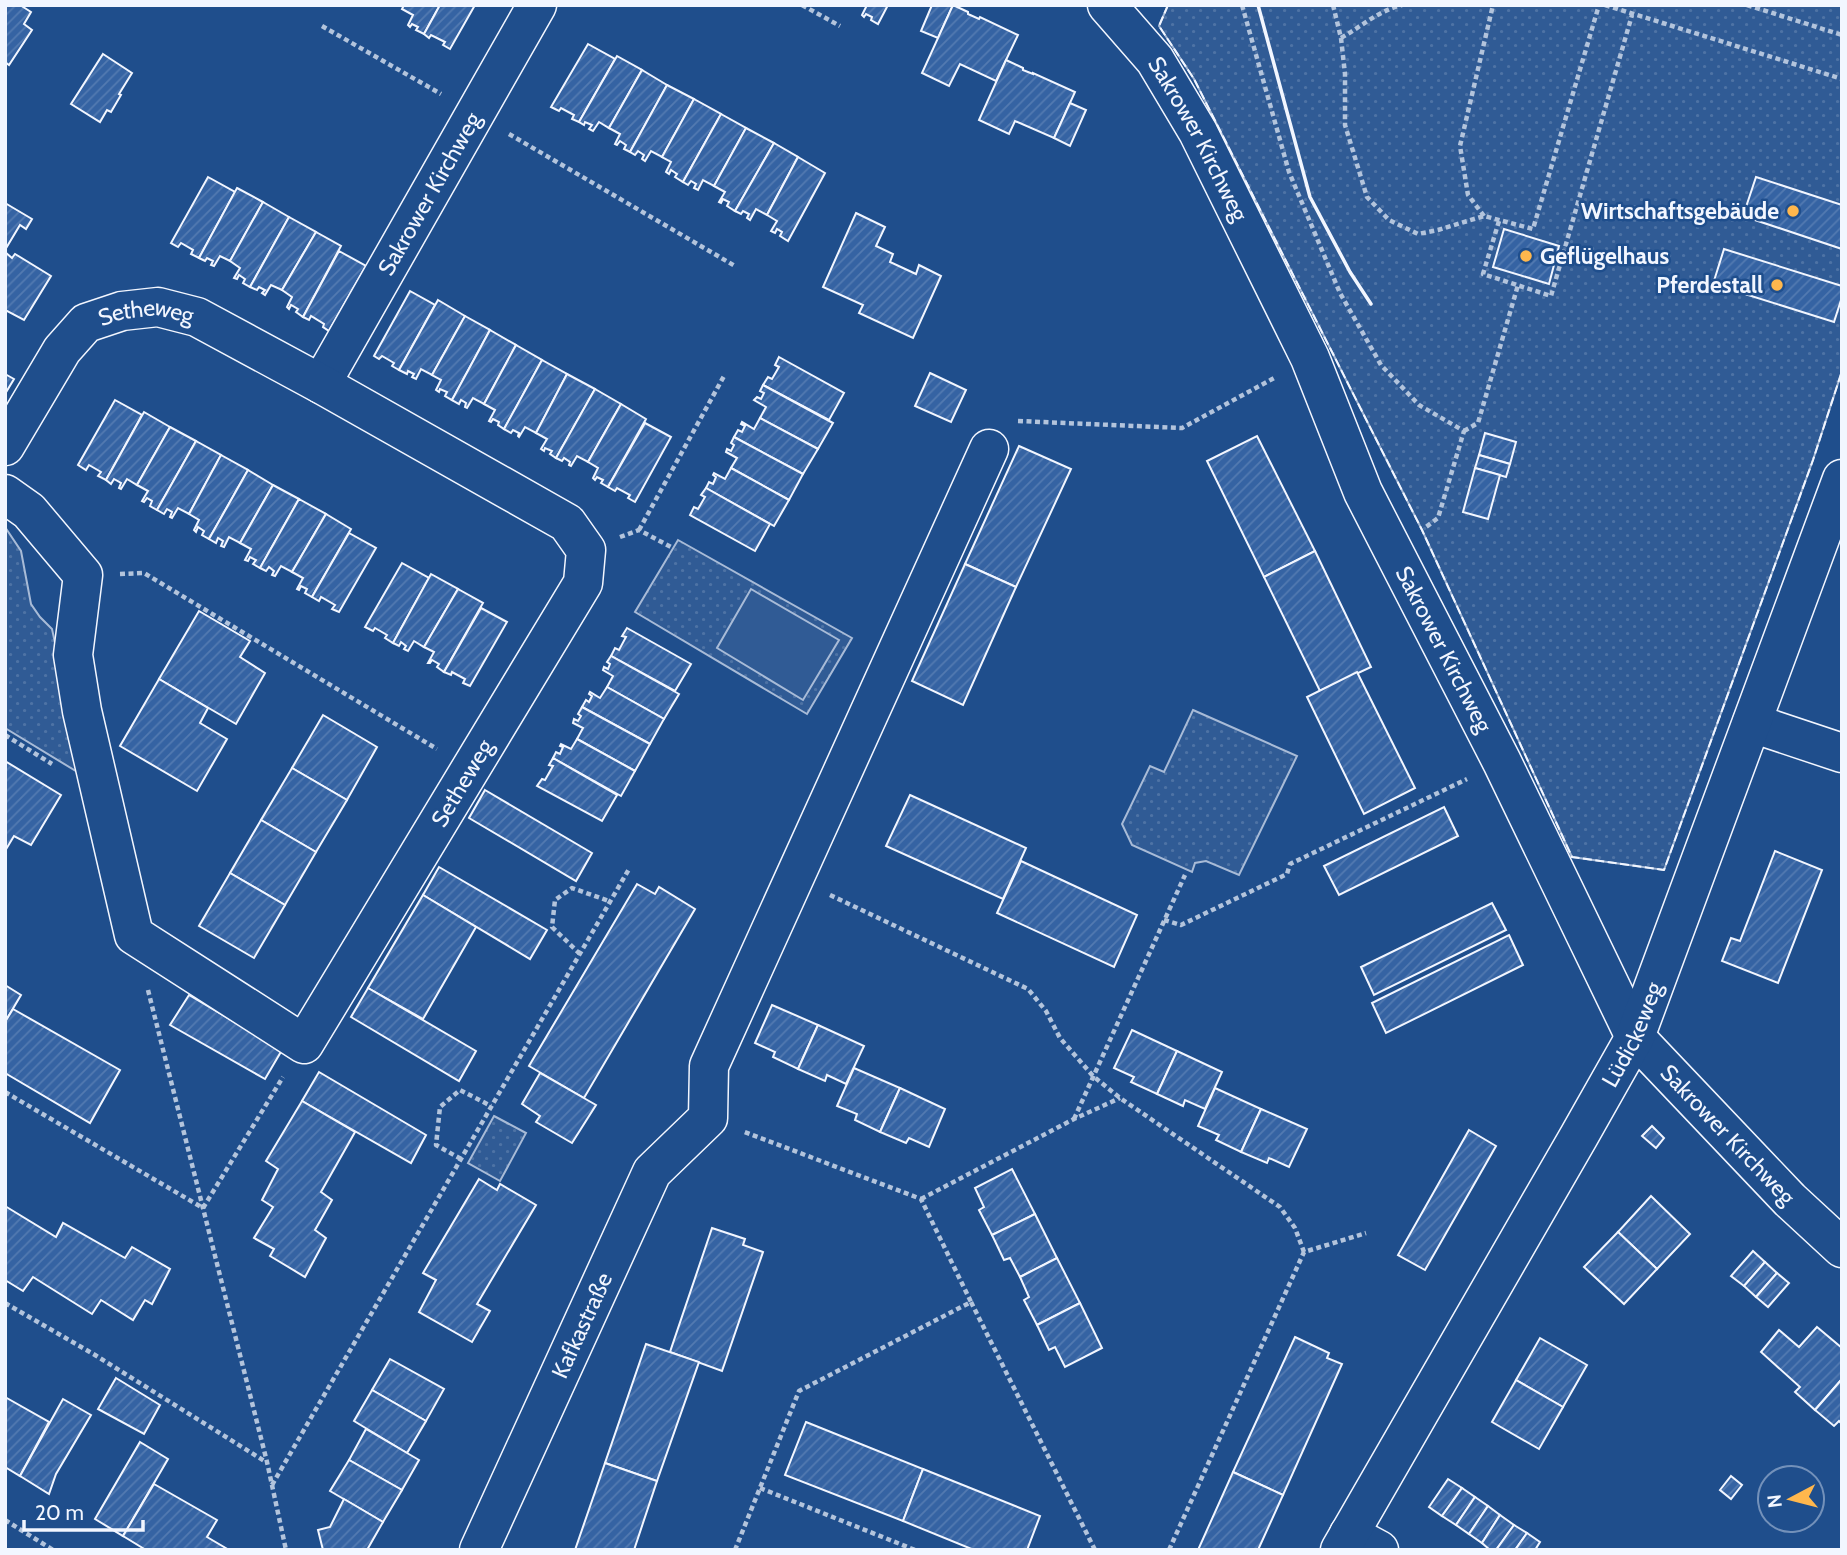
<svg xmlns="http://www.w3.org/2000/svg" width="1847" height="1555" viewBox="0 0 1847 1555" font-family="Cabin,sans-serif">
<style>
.grass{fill:url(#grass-dots);stroke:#a8bbd7;stroke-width:2}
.built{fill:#305b95;stroke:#a8bbd7;stroke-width:2}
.building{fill:url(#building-hatch);stroke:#f2f6ff;stroke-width:2}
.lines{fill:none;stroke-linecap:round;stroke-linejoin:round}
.minor-casing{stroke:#f2f6ff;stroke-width:41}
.path{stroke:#b3c4dc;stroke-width:4.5;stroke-dasharray:5 3.5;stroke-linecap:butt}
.minor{stroke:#1f4e8c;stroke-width:38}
.fence{stroke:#f2f6ff;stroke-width:2;stroke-dasharray:9 3.5;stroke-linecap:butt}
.wall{stroke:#f2f6ff;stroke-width:3.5}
.poi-dot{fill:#ffb74d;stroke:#1f4e8c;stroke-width:2.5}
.labels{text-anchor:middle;stroke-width:5;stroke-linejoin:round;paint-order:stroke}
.street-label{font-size:23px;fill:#f2f6ff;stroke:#1f4e8c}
.poi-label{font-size:23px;font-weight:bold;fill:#f2f6ff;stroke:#1f4e8c;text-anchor:end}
</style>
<defs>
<pattern id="grass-dots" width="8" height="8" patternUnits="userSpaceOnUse" patternTransform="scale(1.75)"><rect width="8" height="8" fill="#305b95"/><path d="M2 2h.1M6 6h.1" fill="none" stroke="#4e73a5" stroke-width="1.8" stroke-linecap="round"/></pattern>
<pattern id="building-hatch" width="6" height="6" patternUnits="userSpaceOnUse" patternTransform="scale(1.75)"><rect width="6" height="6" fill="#3563a3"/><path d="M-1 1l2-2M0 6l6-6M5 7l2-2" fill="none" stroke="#537ab1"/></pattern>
</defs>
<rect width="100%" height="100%" fill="#1f4e8c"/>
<g class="grass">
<polygon points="1168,5 1842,5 1842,371 1813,460 1664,870 1572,857 1422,530 1194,79 1159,26"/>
<polygon points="5,527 21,551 31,604 40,617 52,629 84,776 5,728"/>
<polygon points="678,540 852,638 807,714 635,612"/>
<polygon points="1193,710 1297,756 1239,875 1206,861 1195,863 1192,872 1132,845 1122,824 1150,766 1164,772"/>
<polygon points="494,1116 526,1133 500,1181 468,1163"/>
</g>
<polygon class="built" points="751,589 839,640 803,700 717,648"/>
<g class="building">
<polygon points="5,5 20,5 31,12 24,24 32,30 9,65 5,62"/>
<polygon points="404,5 440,5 424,34 416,30 418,27 412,24 410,27 408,25 413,15 402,9"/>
<polygon points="440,5 475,5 450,49 443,45 445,42 431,35 429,38 424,34"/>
<polygon points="867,5 888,5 878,24 871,20 872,17 866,14 864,17 862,15"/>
<polygon points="932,5 953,5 938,38 921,31"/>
<polygon points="953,5 968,12 968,14 979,19 980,17 1018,35 996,81 960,64 949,86 922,73"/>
<polygon points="588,44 615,59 579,122 572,119 574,115 561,108 559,111 551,107"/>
<polygon points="103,54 132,73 119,94 121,95 111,112 107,110 100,122 71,104"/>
<polygon points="617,56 642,70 609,128 599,122 593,131 589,129 592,125 585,122 584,125 579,122"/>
<polygon points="1006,60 1023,68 1023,70 1033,74 1033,73 1075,92 1054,138 1015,121 1009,134 979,120"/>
<polygon points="642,70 667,85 630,152 624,149 626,145 620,141 617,145 615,144 620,134 609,128"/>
<polygon points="667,85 694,99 662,157 651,151 645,161 642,159 644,155 638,151 635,155 630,152"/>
<polygon points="694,99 721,114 683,182 675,177 677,174 671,170 669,174 666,172 671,162 662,157"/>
<polygon points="1070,103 1086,110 1070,146 1054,138"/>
<polygon points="721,114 746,128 714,186 703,180 698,190 694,188 696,184 691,181 688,185 683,182"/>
<polygon points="746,128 774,143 735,211 727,206 729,202 723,199 721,203 719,202 725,192 714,186"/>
<polygon points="774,143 798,157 767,215 756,209 750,220 747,218 749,214 743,211 741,214 735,211"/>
<polygon points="798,157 825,173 788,241 780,236 782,232 777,229 775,233 771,231 777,221 767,215"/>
<polygon points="208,177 235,192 199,258 191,254 193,250 181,243 178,247 171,243"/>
<polygon points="1756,177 1842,205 1842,249 1743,216"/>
<polygon points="237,188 263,202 230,261 220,256 214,266 211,265 213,261 207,258 205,261 199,258"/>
<polygon points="263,202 289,217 250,287 243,283 245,279 239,275 237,279 234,278 240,268 230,261"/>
<polygon points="5,203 32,219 26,229 20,225 5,250"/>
<polygon points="856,213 885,227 876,246 893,254 890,262 916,274 919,265 941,276 913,338 859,313 863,305 823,287"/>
<polygon points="289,217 316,232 282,290 271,285 265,295 262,293 265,290 259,287 257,290 250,287"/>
<polygon points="1504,229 1559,246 1549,284 1493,267"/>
<polygon points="316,232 341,246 303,317 296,312 298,309 291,305 289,309 287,307 292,297 282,290"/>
<polygon points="1724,249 1842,286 1842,297 1834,322 1713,284"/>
<polygon points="339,251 366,266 329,331 323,327 324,324 311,316 309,320 303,317"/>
<polygon points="5,252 12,258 15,254 51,276 24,320 5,310"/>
<polygon points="410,291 435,305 399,370 392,366 394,363 382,356 379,359 374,356"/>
<polygon points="438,300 465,316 432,375 421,369 416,379 412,377 414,374 408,371 407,374 399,370"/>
<polygon points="465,316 490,330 452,400 445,396 447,392 440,389 439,392 436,390 441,380 432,375"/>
<polygon points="490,330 516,345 484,404 473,398 467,408 465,407 466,403 461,400 459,404 452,400"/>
<polygon points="516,345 542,360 504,429 498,425 499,422 493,419 491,422 489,421 495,410 484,404"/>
<polygon points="779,357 844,393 829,420 763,385 768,377 772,379 779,367 775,365"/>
<polygon points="542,360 567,374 536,433 525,427 519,437 518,436 519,433 513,430 511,433 504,429"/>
<polygon points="930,373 966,390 951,422 915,406"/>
<polygon points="5,374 14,379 5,394"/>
<polygon points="567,374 595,389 556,458 550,454 552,451 545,448 544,451 541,449 547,439 536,433"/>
<polygon points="763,385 833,423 818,449 760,418 766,407 754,400 757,397 761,399 764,393 760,391"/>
<polygon points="595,389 621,404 588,462 577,456 571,466 569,465 570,462 564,458 562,461 556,458"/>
<polygon points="115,400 142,415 106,480 98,476 101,472 89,465 86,470 78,465"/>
<polygon points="621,404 646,419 608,487 601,483 603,480 597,477 595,480 593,478 598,468 588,462"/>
<polygon points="144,412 170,427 137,485 127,479 121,489 119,488 121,483 114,479 111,484 106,480"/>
<polygon points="760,418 818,449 803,474 734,437 738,430 742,432 745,426 741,424 742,422 754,429"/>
<polygon points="645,423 671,437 635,502 628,498 630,495 617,488 615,491 608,487"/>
<polygon points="170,427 196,441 157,510 150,506 152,501 147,498 144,502 142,501 148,491 137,485"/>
<polygon points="1485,433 1516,442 1510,464 1479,455"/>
<polygon points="1257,436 1315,551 1264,577 1207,461"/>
<polygon points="734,437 803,474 789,500 731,468 737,458 726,452 727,449 731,451 734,445 731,443"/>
<polygon points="196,441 221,455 189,514 178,508 172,518 170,517 172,512 167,509 164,514 157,510"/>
<polygon points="1019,446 1071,469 1016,587 965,564"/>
<polygon points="221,455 248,470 209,539 202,535 204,531 198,527 196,532 194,530 199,520 189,514"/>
<polygon points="1479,455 1510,464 1506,477 1475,468"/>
<polygon points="731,468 789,500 774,526 706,488 709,482 713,484 716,477 713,475 714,473 725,479"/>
<polygon points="1475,468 1500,475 1488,519 1463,512"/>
<polygon points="248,470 273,485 240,543 229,537 224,547 221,546 223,541 218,538 216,543 209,539"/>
<polygon points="273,485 299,499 260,568 253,564 256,560 250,557 248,561 245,560 251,549 240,543"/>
<polygon points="706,488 770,524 755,551 690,515 694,507 698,509 705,497 701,495"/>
<polygon points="299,499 326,514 292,572 281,566 275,576 272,575 274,571 269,567 266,571 260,568"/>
<polygon points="326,514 351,529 312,597 305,593 307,589 301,586 299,590 297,589 303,578 292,572"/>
<polygon points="349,533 376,548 339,612 332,609 335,605 321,597 319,601 312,597"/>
<polygon points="1315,551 1371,667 1320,691 1264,577"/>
<polygon points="402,563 429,578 393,643 385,638 387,635 375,628 373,631 365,627"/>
<polygon points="965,564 1016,587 963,705 912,681"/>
<polygon points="431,574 458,589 424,647 414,641 408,651 404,649 406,646 401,642 399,646 393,643"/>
<polygon points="458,589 483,603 444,672 437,667 439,664 432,660 430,663 428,663 434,652 424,647"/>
<polygon points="481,608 507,622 470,686 463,683 465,679 452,672 451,675 444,672"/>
<polygon points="199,611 250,641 240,657 265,673 236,724 159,679"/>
<polygon points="627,628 691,664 675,691 611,656 615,648 619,650 626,637 622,636"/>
<polygon points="611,656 679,694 664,719 607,687 613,676 603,670 604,667 608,669 610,664 607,662"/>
<polygon points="1357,672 1415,788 1364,814 1307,697"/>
<polygon points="159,679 208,708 200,723 227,739 197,791 120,746"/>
<polygon points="607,687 664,719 650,744 582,707 586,700 589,702 592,696 589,694 590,692 600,698"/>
<polygon points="582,707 650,744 635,771 577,739 583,728 573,723 574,719 578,721 581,716 578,714"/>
<polygon points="323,715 377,747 347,800 292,768"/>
<polygon points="577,739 635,771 621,796 553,758 556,752 560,754 563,747 560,746 561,744 571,749"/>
<polygon points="553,758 617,795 602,821 537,786 542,779 545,780 553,766 549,765"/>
<polygon points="5,761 61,795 31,845 14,836 5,851"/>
<polygon points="292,768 347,800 316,852 261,820"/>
<polygon points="485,790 592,853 576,881 469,818"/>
<polygon points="910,795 1026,848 1003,899 886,846"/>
<polygon points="1444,807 1458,836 1339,895 1324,866"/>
<polygon points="261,820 316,852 285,905 230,873"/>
<polygon points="1775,851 1822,870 1778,983 1722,961 1731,938 1740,941"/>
<polygon points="1021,861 1137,915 1114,967 997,913"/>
<polygon points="439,867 547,930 530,959 423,895"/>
<polygon points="230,873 285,905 254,958 199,926"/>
<polygon points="637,884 655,894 659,887 695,909 584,1098 529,1066"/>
<polygon points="423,895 476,927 423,1019 368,988"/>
<polygon points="1492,903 1506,930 1374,995 1361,967"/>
<polygon points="1509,935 1523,965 1386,1033 1372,1003"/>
<polygon points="5,985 21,995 5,1022"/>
<polygon points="368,988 476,1051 459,1081 351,1017"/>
<polygon points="189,995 282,1050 265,1079 170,1025"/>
<polygon points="772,1005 818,1025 798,1069 773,1057 775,1052 755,1043"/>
<polygon points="13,1009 120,1070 90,1123 5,1073 5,1022"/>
<polygon points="818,1025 864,1046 846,1084 827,1075 825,1081 798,1069"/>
<polygon points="1132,1030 1177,1051 1157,1094 1131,1082 1134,1077 1114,1068"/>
<polygon points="1177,1051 1222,1072 1205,1109 1185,1100 1183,1106 1157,1094"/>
<polygon points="854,1068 900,1088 880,1132 855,1120 857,1114 837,1106"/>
<polygon points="319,1072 426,1135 411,1163 302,1101"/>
<polygon points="540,1073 596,1105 572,1143 536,1122 540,1116 522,1104"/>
<polygon points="900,1088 945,1109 929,1147 909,1138 906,1143 880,1132"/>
<polygon points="1215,1088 1261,1109 1241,1152 1216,1140 1219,1135 1198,1126"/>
<polygon points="302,1101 355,1132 321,1192 332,1200 315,1230 326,1238 305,1277 270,1256 274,1249 254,1238 273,1207 262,1200 278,1169 266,1161"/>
<polygon points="1261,1109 1307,1129 1289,1167 1269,1158 1267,1163 1241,1152"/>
<polygon points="1652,1126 1664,1138 1656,1148 1642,1136"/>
<polygon points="1469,1130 1496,1146 1425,1270 1398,1255"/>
<polygon points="1012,1169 1035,1214 992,1235 979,1210 984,1207 975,1188"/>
<polygon points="479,1179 497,1190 500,1184 536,1205 477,1304 490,1311 472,1342 419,1312 436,1280 423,1273"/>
<polygon points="1651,1196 1690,1234 1657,1269 1618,1232"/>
<polygon points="5,1206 56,1237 63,1223 125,1258 132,1247 170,1269 152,1304 145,1300 133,1320 101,1300 92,1314 33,1277 23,1291 5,1280"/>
<polygon points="1035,1214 1057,1258 1020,1277 1010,1258 1004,1260 992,1235"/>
<polygon points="712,1228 745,1239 743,1245 763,1252 722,1371 670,1352"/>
<polygon points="1618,1232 1657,1269 1624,1304 1584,1267"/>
<polygon points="1753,1251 1765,1262 1744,1286 1731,1276"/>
<polygon points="1057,1258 1080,1303 1037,1325 1024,1300 1029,1297 1020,1277"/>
<polygon points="1765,1262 1777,1273 1756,1297 1744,1286"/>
<polygon points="1777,1273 1789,1283 1768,1307 1756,1297"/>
<polygon points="1080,1303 1102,1348 1065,1367 1055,1347 1049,1350 1037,1325"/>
<polygon points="1817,1327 1842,1348 1842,1379 1815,1410 1795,1392 1800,1387 1761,1352 1779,1330 1799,1347"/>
<polygon points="1295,1337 1329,1353 1327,1358 1342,1364 1283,1495 1233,1472"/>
<polygon points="1540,1338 1587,1365 1563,1407 1516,1380"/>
<polygon points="646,1344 699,1362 657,1481 605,1463"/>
<polygon points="390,1359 444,1389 426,1421 372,1390"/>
<polygon points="116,1378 160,1405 144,1434 98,1409"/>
<polygon points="1842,1379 1842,1424 1839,1421 1834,1426 1815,1410"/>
<polygon points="1516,1380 1563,1407 1539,1449 1492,1422"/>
<polygon points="372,1390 426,1421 407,1453 354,1421"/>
<polygon points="5,1397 49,1422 20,1476 5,1467"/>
<polygon points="63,1399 91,1415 56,1474 49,1494 20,1476"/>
<polygon points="806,1422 923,1469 903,1521 785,1475"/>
<polygon points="366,1429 419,1460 402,1490 349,1460"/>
<polygon points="140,1442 168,1459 123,1536 95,1519"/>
<polygon points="349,1460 402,1490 383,1522 330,1491"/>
<polygon points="605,1463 657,1481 634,1550 575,1550"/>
<polygon points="923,1469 1040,1516 1027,1550 974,1550 903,1521"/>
<polygon points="1233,1472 1283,1495 1258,1550 1198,1550"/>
<polygon points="1731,1476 1742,1485 1731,1499 1720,1490"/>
<polygon points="1448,1479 1462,1488 1442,1516 1429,1507"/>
<polygon points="154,1484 217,1520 207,1537 229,1550 146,1550 123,1536"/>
<polygon points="1462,1488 1475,1497 1456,1525 1442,1516"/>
<polygon points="1475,1497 1488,1506 1469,1534 1456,1525"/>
<polygon points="344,1499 383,1522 367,1550 323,1550 318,1530 330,1527"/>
<polygon points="1488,1506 1500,1515 1482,1543 1469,1534"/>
<polygon points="1500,1515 1514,1525 1496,1550 1490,1550 1482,1543"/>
<polygon points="1514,1525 1527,1533 1515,1550 1496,1550"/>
<polygon points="1527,1533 1540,1542 1535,1550 1515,1550"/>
</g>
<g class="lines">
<g class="minor-casing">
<g id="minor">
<path id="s1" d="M1107,5l48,55 43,72 112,226 53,134 139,270 133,275 155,163 52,48"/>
<path id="s2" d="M321,384l216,-379"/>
<path id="s3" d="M5,446l57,-96 24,-27 36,-12 36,-4 39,10 124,67 246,139 19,27 -3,33 -279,461 -170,-109 -52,-224 -9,-56 10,-80 -54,-64 -24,-17"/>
<polyline points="1752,723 1842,753"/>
<polyline points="1349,1534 1379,1550"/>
<path id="s4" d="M479,1550l173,-378 56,-54 1,-52 280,-617"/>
<path id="s5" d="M1340,1550l239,-414 56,-99 207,-558"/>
</g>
</g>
<g class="path">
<polyline points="802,5 840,26"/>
<polyline points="1242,5 1289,172 1340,293 1381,365 1419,405 1464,431 1438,518 1426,527"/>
<polyline points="1333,5 1341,38 1345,74 1345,125 1367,197 1389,220 1418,234 1438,230 1484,216 1533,229 1599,5"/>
<polyline points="1605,5 1842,79"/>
<polyline points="1747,5 1842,35"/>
<polyline points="322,26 441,94"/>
<path d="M1341,38c21,-12 37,-27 61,-33"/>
<polyline points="509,134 735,266"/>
<polyline points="1484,216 1468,195 1460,146 1493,5"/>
<polyline points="1499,221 1483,274 1551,296 1632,15"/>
<polyline points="1018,421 1182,428 1276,377"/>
<polyline points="1464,431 1478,423 1518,285"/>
<polyline points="639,530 724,376"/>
<polyline points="620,537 639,530 673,548"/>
<polyline points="120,574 144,573 437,749"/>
<polyline points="5,735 52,764"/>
<polyline points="830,895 1028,989 1046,1011 1060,1038 1093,1076 1120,1098 1280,1207 1295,1228 1304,1252"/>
<polyline points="1164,920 1181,925 1287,874 1290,864 1467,779"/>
<polyline points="580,954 552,927 555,900 572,888 609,901"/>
<polyline points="148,990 267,1462 286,1550"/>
<polyline points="5,1092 203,1208 283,1077"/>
<polyline points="1074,1119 1185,875"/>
<polyline points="461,1159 436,1145 440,1107 460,1090 491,1106"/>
<polyline points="921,1199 1074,1119 1120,1098"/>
<polyline points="971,1302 1095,1550"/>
<polyline points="5,1303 95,1355 266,1462"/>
<polyline points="272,1485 629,869"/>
<polyline points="760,1488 915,1550"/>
<polyline points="5,1520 53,1550"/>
<polyline points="735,1550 799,1391 971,1302 921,1199 742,1131"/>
<polyline points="1169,1550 1304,1252 1366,1233"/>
</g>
<use href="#minor" class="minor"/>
<polyline class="fence" points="1168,5 1159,26 1194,79 1422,530 1572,857 1664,870 1813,460 1842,371"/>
<polyline class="wall" points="1258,5 1310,197 1350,272 1371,304"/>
</g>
<g class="poi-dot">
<circle cx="1793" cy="211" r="7"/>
<circle cx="1526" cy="256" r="7"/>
<circle cx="1777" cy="285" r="7"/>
</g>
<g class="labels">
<g class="street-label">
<text dy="8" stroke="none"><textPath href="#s1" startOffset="163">Sakrower Kirchweg</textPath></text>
<text dy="8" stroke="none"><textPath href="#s2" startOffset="219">Sakrower Kirchweg</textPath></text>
<text dy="8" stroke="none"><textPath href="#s3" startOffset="210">Setheweg</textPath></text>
<text dy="8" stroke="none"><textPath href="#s1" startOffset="730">Sakrower Kirchweg</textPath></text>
<text transform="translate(462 783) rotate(-59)" y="8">Setheweg</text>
<text dy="8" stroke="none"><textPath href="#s5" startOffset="593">Lüdickeweg</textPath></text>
<text dy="8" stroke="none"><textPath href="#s1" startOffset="1297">Sakrower Kirchweg</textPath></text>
<text dy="8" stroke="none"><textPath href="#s4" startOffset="247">Kafkastraße</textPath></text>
</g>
<g class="poi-label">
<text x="1779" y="219">Wirtschaftsgebäude</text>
<text x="1540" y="264" text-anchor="start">Geflügelhaus</text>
<text x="1763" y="293">Pferdestall</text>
</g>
</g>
<rect width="1847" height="1555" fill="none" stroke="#f2f6ff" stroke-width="14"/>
<g transform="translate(1791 1499) rotate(263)"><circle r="33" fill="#1f4e8c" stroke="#7391ba" stroke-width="2"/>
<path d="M0-5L12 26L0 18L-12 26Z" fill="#ffb74d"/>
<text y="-10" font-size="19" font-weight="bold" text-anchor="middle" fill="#f2f6ff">N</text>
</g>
<path d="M24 1520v10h119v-10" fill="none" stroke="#f2f6ff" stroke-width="3.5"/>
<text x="35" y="1520" font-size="21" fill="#f2f6ff" stroke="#1f4e8c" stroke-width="5" paint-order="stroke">20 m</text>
</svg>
